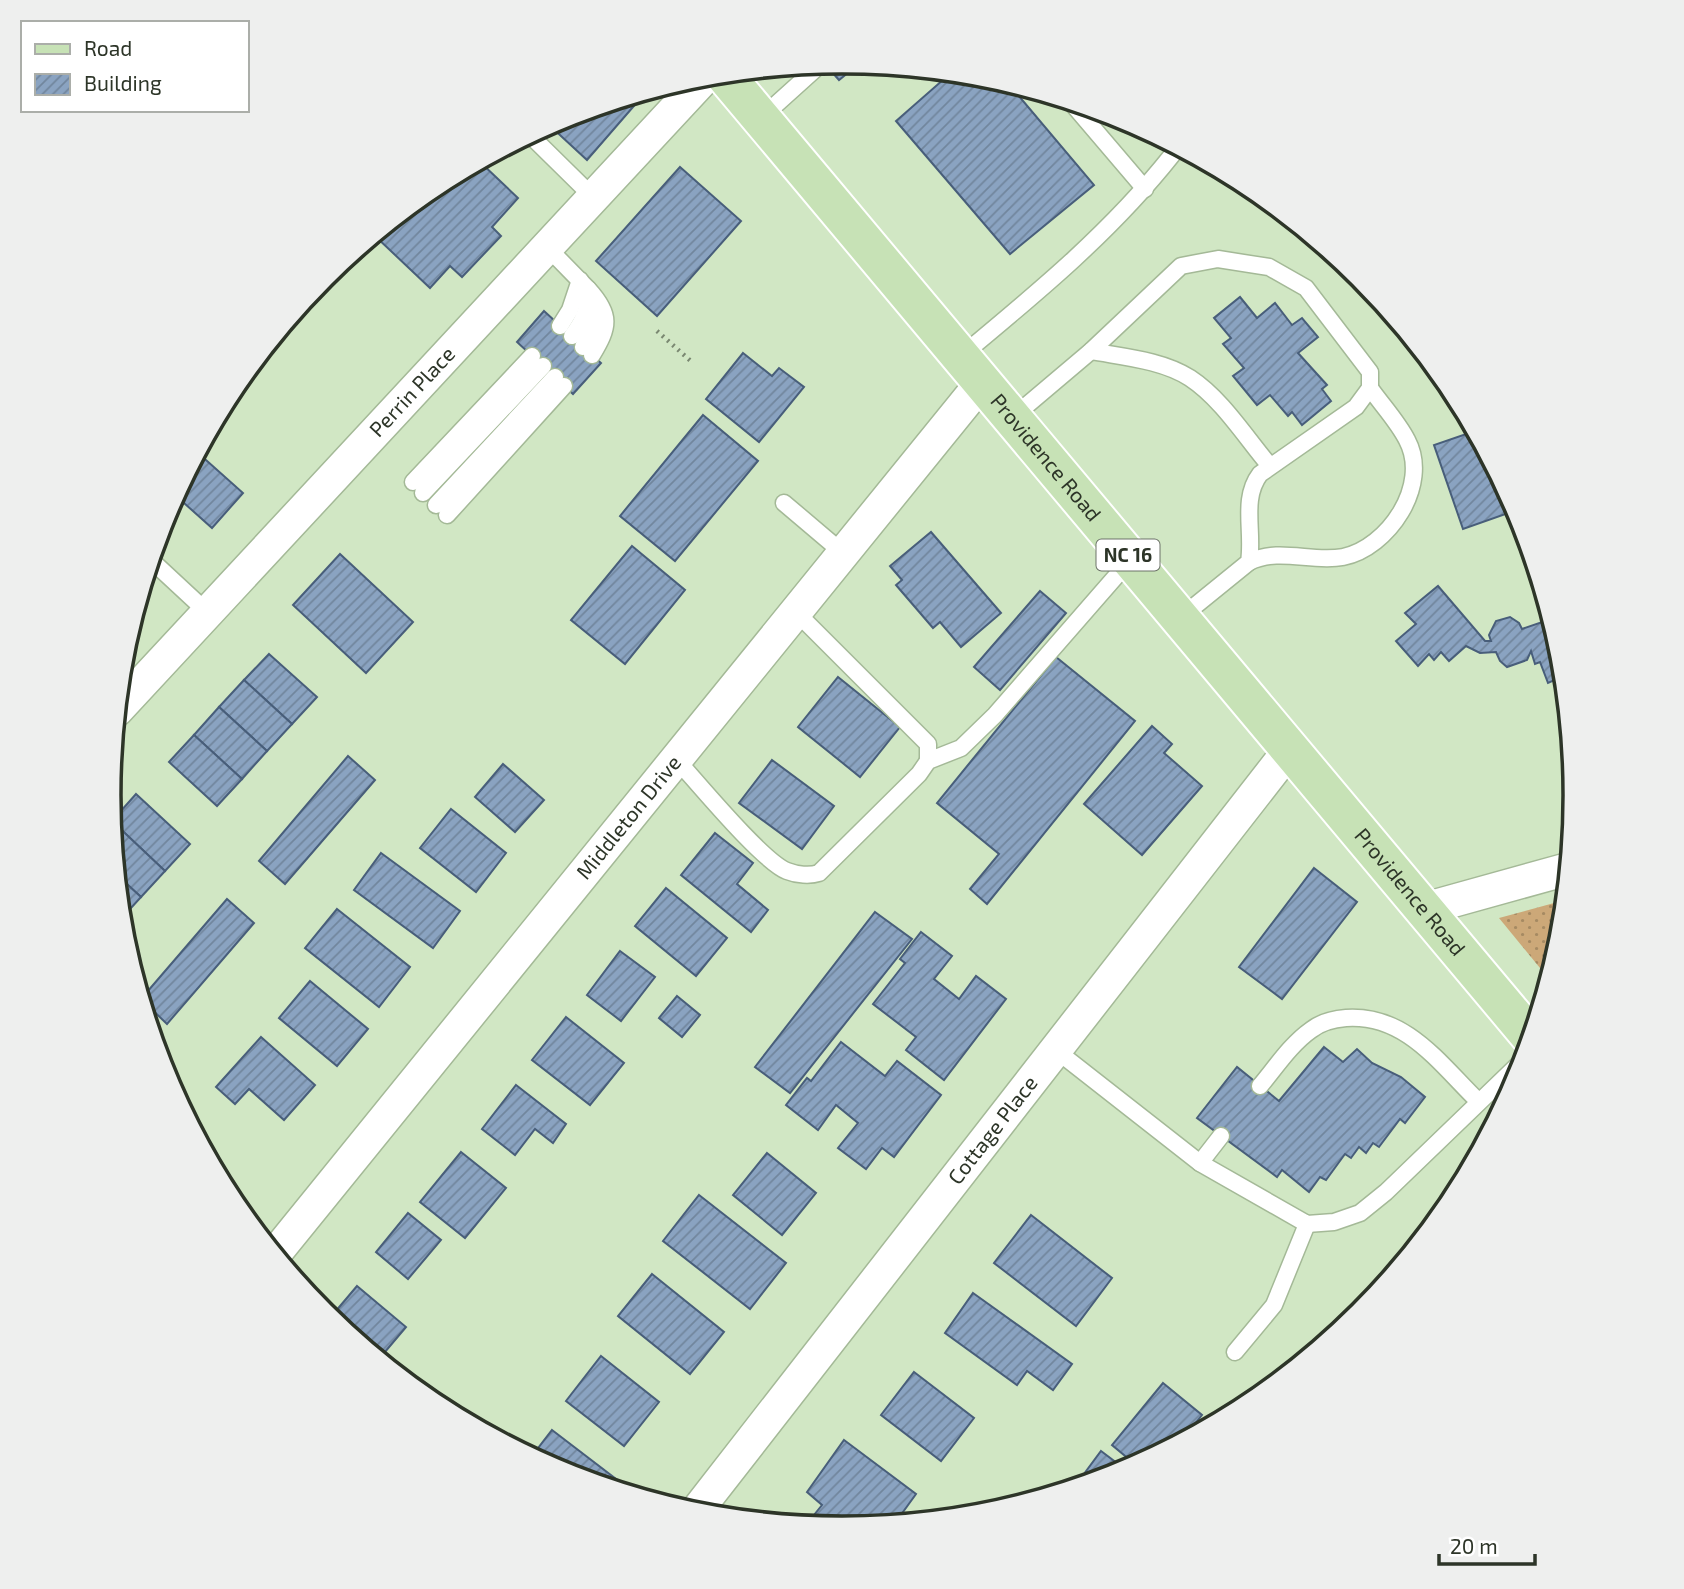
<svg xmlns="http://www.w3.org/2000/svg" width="1684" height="1589" viewBox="0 0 1684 1589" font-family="'Exo 2',sans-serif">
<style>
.grass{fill:url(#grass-dots)}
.building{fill:url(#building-hatch);stroke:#485e7a;stroke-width:2}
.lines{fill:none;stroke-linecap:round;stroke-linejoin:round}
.service-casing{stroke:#a4b997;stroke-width:19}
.minor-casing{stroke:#a4b997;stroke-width:35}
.primary-casing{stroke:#fff;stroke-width:42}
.path{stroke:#7a8871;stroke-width:4.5;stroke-dasharray:2 5;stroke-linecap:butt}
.service{stroke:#fff;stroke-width:16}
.minor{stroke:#fff;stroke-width:32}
.primary{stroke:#c7e2b6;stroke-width:38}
.labels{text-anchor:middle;stroke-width:7;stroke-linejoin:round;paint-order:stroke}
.shield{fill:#fff;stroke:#6c7268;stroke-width:2}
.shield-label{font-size:19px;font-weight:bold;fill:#2d3528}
.street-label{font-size:21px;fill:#2d3528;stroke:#fff}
.rim{fill:none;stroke:#2d3528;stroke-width:3.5}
</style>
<defs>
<pattern id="grass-dots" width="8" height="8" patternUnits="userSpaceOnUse" patternTransform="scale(1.75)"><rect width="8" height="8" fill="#cca878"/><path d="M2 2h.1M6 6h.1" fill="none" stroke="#a68a62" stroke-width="1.8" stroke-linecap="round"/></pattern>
<pattern id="building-hatch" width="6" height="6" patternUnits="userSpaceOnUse" patternTransform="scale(1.75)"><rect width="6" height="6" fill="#8aa3c1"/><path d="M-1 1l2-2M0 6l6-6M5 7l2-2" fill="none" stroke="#71869d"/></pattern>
</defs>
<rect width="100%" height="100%" fill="#d1e7c4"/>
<polygon class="grass" points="1565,900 1561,938 1549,979 1499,918"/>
<g class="building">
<polygon points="842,61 860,63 839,80 824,63"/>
<polygon points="952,72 985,75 1007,82 1094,185 1010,254 896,121"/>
<polygon points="646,92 587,160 548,124 562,117"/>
<polygon points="479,161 518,198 492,227 501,236 462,277 450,266 430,288 374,235 435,185"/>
<polygon points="680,167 741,221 657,316 596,261"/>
<polygon points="1240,297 1257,318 1275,303 1292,325 1302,318 1318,337 1298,353 1327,385 1322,389 1331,401 1302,425 1292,412 1288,416 1270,395 1257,405 1233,376 1244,368 1223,344 1231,338 1214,318"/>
<polygon points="544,311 601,363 573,394 517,342"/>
<polygon points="743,353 772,376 779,368 804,387 759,442 706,399"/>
<polygon points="703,415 758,461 675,561 620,516"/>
<polygon points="1475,431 1517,510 1463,529 1434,445"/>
<polygon points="197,452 243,493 212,528 175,495"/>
<polygon points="931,532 1001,613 961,647 940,622 933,628 896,585 902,580 890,566"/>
<polygon points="632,546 685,590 625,664 571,620"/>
<polygon points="340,554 413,622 366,673 293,605"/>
<polygon points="1438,586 1485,641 1491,641 1489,635 1496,621 1510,617 1519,623 1522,629 1551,619 1561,652 1564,676 1548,683 1540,662 1535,664 1531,651 1527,660 1507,667 1500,661 1496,652 1480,653 1466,646 1449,661 1441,652 1434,660 1429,654 1418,666 1396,641 1416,624 1405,613"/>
<polygon points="1040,591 1066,613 1000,690 974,667"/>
<polygon points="269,654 317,697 292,724 244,680"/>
<polygon points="1056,657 1135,721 987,904 970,889 999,854 937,803"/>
<polygon points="838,677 900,727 860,777 798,727"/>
<polygon points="244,680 292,724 267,751 219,707"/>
<polygon points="219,707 267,751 242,779 194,735"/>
<polygon points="1152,726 1172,744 1164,753 1202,786 1142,855 1084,804"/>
<polygon points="194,735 242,779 217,806 169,762"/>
<polygon points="348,756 375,780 285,884 259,861"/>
<polygon points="772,760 834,806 802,849 739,803"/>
<polygon points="503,764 544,800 515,832 475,797"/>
<polygon points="136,794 190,844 165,871 112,821"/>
<polygon points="451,809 506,853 476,892 420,848"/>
<polygon points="112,821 165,871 141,897 117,875"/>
<polygon points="715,833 753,863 737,884 768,910 751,932 681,875"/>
<polygon points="381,853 460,911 433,948 354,890"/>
<polygon points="1314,868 1357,902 1282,999 1239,967"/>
<polygon points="117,875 141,897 121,919"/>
<polygon points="666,888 727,938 696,976 635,926"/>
<polygon points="227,899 254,923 167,1024 141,999"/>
<polygon points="337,909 410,967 379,1007 305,948"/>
<polygon points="875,912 912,939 790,1093 755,1067"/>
<polygon points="921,932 952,956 934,979 959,999 976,976 1006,999 944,1080 906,1050 916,1037 873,1004 905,963 900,959"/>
<polygon points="620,951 655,977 621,1021 587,995"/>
<polygon points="310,981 368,1029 337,1066 279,1018"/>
<polygon points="677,996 700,1015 682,1037 659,1018"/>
<polygon points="566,1017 624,1063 590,1105 532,1060"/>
<polygon points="261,1037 315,1085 284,1120 249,1089 235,1104 216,1087"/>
<polygon points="841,1042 885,1076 897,1061 941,1095 894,1157 882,1148 866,1169 838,1148 858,1123 836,1105 818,1130 786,1105 807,1078 811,1081"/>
<polygon points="1324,1047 1343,1062 1357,1049 1372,1063 1401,1077 1425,1097 1405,1123 1400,1119 1379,1147 1373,1143 1366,1153 1359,1147 1351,1158 1345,1154 1326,1180 1320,1177 1309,1192 1282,1170 1277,1177 1197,1118 1237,1067 1279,1101"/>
<polygon points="516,1085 566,1124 553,1143 535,1129 515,1155 482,1129"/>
<polygon points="461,1152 506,1188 465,1238 420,1202"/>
<polygon points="767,1153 816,1193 782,1235 733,1195"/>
<polygon points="699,1195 786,1263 750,1309 663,1241"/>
<polygon points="408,1213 441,1240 408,1279 376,1252"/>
<polygon points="1031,1215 1112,1278 1076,1326 994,1263"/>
<polygon points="652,1274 724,1332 690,1374 618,1316"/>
<polygon points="357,1286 406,1327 379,1359 330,1318"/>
<polygon points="973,1293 1072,1364 1053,1390 1027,1371 1017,1385 945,1333"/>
<polygon points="601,1356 659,1402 624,1446 566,1401"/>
<polygon points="914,1372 974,1418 941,1461 881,1415"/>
<polygon points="1163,1383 1202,1415 1182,1440 1136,1465 1112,1445"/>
<polygon points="552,1430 616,1479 610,1487 561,1472 532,1456"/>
<polygon points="844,1440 916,1494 895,1523 842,1528 830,1527 814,1515 822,1505 807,1492"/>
<polygon points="1101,1451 1126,1470 1075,1486"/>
</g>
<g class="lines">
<g class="service-casing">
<g id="service">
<polyline points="1070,101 1145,189"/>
<polyline points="761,118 822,63"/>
<polyline points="529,134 593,197"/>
<path d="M546,246l42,43c1,20 -4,31 -16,47"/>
<path d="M588,289c24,26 21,38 4,66"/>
<polyline points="560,326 570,310 580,280"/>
<polyline points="583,347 598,316 598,304"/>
<path d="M1091,351c32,6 71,9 99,27 32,21 56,60 80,88"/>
<path d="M961,356c76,-63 150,-124 211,-201l4,-10"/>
<path d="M1013,417l78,-66 90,-85 37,-7 51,8 37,21 64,84v16l-14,19 -96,67c-19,25 -6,58 -11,88l-69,56"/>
<polyline points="413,482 532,356"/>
<polyline points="423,493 543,366"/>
<polyline points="784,503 843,553"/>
<polyline points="436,505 555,377"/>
<polyline points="447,515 564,386"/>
<polyline points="151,560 207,612"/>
<path d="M1249,562c31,-15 62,1 94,-5 45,-9 88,-72 64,-117 -9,-18 -25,-35 -37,-52"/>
<polyline points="795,611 928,744 928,761"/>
<path d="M676,759c21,23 86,102 111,112 10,4 23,5 32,2l100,-99 9,-13 33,-13 34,-33 136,-156"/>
<polyline points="1057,1051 1200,1163 1307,1224 1334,1222 1360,1213 1386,1192 1525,1058"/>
<path d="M1260,1086c16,-19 31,-42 51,-56 10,-8 22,-11 35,-12 60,-4 93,45 132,83"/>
<polyline points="1200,1163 1221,1136"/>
<polyline points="1235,1352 1274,1305 1307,1224"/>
</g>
</g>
<g class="minor-casing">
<g id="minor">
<path id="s1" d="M117,710l590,-635"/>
<polyline points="1424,909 1568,869"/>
<path id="s2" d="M275,1254l708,-873"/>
<path id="s3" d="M695,1513l595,-764"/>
</g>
</g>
<g class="primary-casing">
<g id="primary">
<path id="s4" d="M723,73l808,964"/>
</g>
</g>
<polyline class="path" points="657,331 693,363"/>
<use href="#service" class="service"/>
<use href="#minor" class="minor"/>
<use href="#primary" class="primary"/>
</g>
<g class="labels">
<rect class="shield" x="1096.5" y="539.5" width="63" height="31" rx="5"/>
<g class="shield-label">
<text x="1128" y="562">NC 16</text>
</g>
<g class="street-label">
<text dy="7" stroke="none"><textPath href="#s1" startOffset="434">Perrin Place</textPath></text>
<text dy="7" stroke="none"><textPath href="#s4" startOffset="502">Providence Road</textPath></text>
<text dy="7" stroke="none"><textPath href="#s2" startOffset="562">Middleton Drive</textPath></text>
<text dy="7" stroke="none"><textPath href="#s4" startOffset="1069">Providence Road</textPath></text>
<text dy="7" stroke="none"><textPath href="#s3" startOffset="485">Cottage Place</textPath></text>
</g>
</g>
<path d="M0 0H1684V1589H0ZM121 795a721 721 0 1 1 1442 0a721 721 0 1 1-1442 0Z" fill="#eeefee" fill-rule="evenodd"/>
<path class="rim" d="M121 795a721 721 0 1 1 1442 0a721 721 0 1 1-1442 0Z"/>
<rect x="21" y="21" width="228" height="91" fill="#ffffff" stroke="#abaea9" stroke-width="2"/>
<rect x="35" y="44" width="35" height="10" fill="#c7e2b6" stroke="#abaea9" stroke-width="2"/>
<text x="84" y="56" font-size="21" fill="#2d3528">Road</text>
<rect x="35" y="74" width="35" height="21" fill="url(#building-hatch)" stroke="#abaea9" stroke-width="2"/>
<text x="84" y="91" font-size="21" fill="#2d3528">Building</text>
<path d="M1439 1554v10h96v-10" fill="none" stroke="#2d3528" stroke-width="3.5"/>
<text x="1450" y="1554" font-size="21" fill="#2d3528" stroke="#ffffff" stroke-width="5" paint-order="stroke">20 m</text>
</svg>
